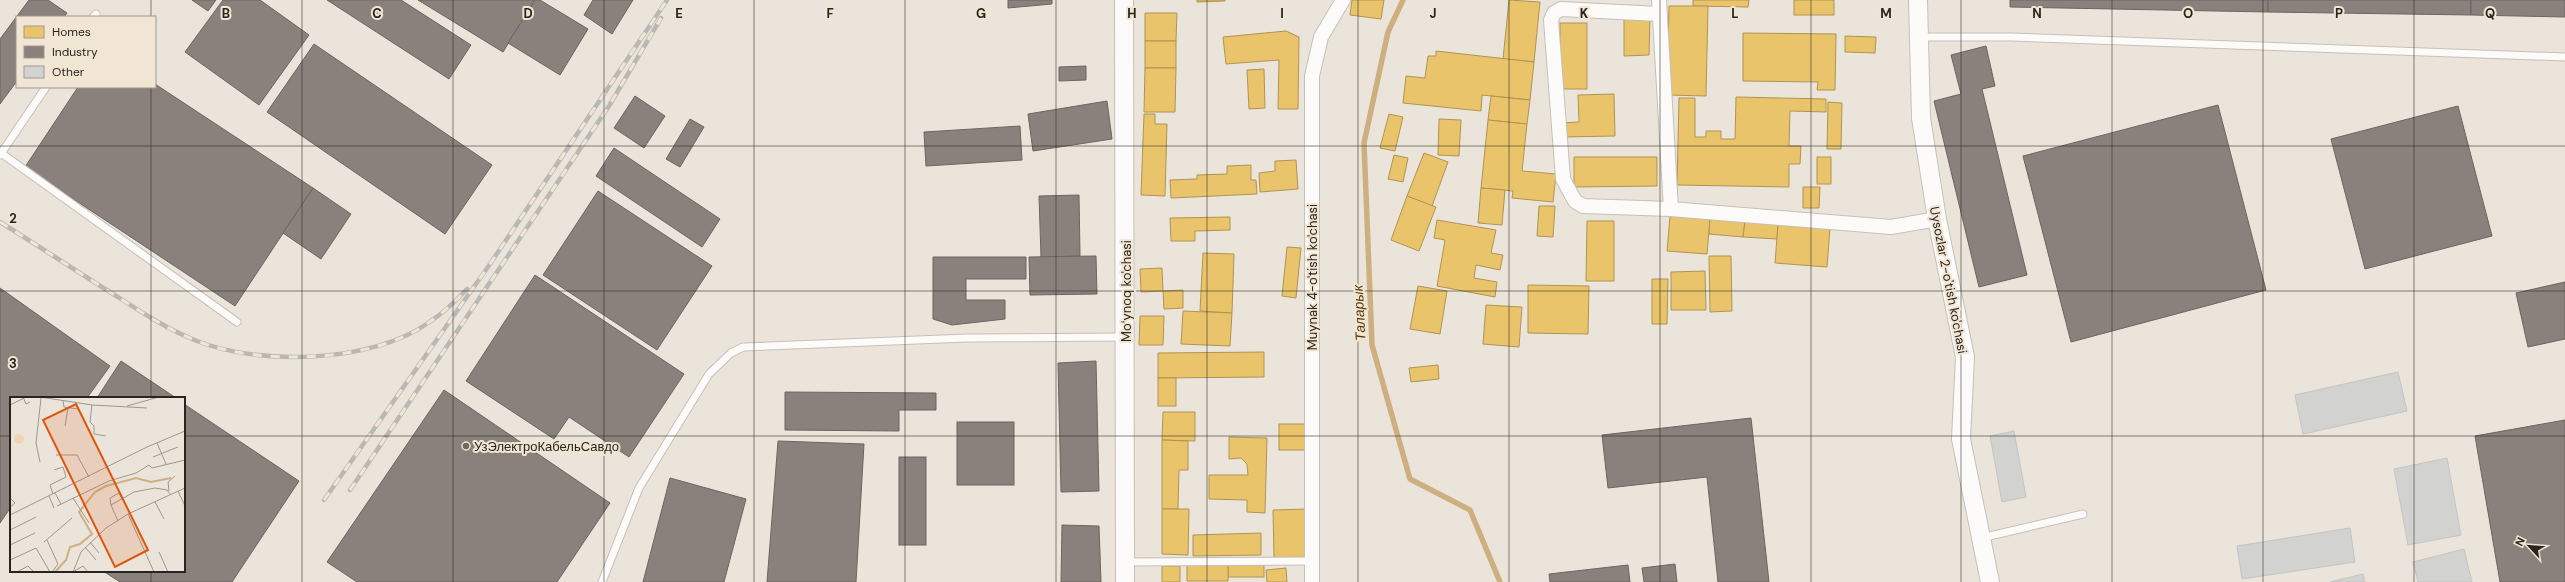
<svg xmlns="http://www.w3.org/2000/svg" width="2565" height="582" viewBox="0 0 2565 582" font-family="'DM Sans',sans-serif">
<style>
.homes{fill:#e9c46a;stroke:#af9453}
.industry{fill:#8a817c;stroke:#6d6560}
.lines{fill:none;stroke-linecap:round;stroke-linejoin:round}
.stream{stroke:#ceb080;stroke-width:5.5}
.building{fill:#d2d3d1;stroke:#c4c4c2}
.service-casing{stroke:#c6c0b8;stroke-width:9}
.minor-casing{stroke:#c6c0b8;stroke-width:16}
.tertiary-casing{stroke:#c6c0b8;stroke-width:20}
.service{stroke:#fcfbf9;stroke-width:7}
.minor{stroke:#fcfbf9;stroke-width:14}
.tertiary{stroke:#fcfbf9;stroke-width:18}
.rail-casing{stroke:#bab8b5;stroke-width:4.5}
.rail{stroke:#f1e5d4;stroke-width:3;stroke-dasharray:9;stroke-linecap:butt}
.grid{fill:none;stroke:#29251e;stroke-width:1;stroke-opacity:0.55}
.poi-dot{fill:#6d6860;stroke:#f1e5d4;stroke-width:1.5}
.labels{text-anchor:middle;stroke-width:4;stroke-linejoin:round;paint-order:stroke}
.street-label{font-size:13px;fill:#29251e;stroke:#f1e5d4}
.poi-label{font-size:13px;fill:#29251e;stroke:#f1e5d4;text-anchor:start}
.water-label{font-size:14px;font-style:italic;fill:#563a05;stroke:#f1e5d4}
.inset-river{fill:none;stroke:#ceb080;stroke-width:2}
.inset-road{fill:none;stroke:#9d988f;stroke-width:1}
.view{fill:#de560d;fill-opacity:0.15;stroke:#de560d;stroke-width:2}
.inset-edge{fill:none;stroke:#29251e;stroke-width:2}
.grid-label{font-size:13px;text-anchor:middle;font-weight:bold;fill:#29251e;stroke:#f1e5d4;stroke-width:4;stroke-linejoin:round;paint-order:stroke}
</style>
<rect width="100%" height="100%" fill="#ebe4da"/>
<g class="homes">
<polygon points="1197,0 1225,0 1225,1 1197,2"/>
<polygon points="1352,0 1384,0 1381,19 1350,15"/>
<polygon points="1509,0 1540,2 1534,62 1503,59"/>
<polygon points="1693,0 1749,0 1748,7 1693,6"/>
<rect x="1794" y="0" width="40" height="15"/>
<polygon points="1669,6 1708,6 1706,96 1667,95"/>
<polygon points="1145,13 1177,13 1176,41 1145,41"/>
<polygon points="1624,17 1650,17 1649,55 1624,56"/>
<rect x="1560" y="23" width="27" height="66"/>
<polygon points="1286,31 1299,37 1298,109 1278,109 1279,60 1226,64 1223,37"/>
<polygon points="1743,33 1836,34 1835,90 1817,90 1818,82 1743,81"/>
<polygon points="1845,36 1876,37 1875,53 1845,52"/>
<rect x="1145" y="41" width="31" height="27"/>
<polygon points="1436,51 1534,62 1530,100 1482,95 1481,111 1403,103 1406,76 1425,78 1428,56 1436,56"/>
<polygon points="1145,68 1176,68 1175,112 1144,112"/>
<polygon points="1264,69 1265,108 1249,109 1247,70"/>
<polygon points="1614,94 1615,136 1561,137 1561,123 1579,122 1578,95"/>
<polygon points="1491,96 1530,100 1527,124 1488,120"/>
<polygon points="1736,97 1826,99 1826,112 1790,111 1789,146 1801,146 1800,164 1789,164 1789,187 1677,185 1679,98 1695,98 1695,137 1706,137 1706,131 1721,131 1721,139 1735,139"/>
<polygon points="1828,102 1842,103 1841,149 1827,149"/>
<polygon points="1144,114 1155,114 1155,124 1167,124 1165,196 1141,195"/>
<polygon points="1389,114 1403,117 1395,151 1380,148"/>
<polygon points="1439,119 1461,120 1459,156 1438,155"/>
<polygon points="1488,120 1527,124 1522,171 1556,174 1553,202 1512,198 1513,191 1481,188"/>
<polygon points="1424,153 1448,162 1432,206 1407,196"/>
<polygon points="1394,155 1408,158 1403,182 1388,179"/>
<polygon points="1574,157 1657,157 1657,186 1574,187"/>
<rect x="1817" y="157" width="14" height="27"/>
<polygon points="1296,160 1298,189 1260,192 1259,173 1275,171 1275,161"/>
<polygon points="1251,165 1251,180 1256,180 1257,194 1171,198 1170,180 1197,179 1197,175 1227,174 1227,166"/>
<polygon points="1803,187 1820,187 1819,208 1803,208"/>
<polygon points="1481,188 1505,190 1502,225 1478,223"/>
<polygon points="1407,196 1436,207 1419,251 1391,240"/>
<polygon points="1539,206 1555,206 1553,237 1537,236"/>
<polygon points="1670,216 1710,219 1707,254 1667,251"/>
<polygon points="1230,217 1230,230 1195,231 1195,241 1171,241 1170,218"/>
<polygon points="1710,219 1745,221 1743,237 1709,234"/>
<polygon points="1437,220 1496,230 1491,253 1503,255 1500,270 1476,265 1474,278 1497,282 1495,297 1437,286 1445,240 1434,238"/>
<polygon points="1587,221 1614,221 1614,281 1586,281"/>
<polygon points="1745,221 1778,224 1777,239 1743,237"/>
<polygon points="1778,224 1830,228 1827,267 1775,263"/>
<polygon points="1287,247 1301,248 1296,298 1282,296"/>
<polygon points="1203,253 1234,254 1232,313 1200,311"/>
<polygon points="1709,256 1731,256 1732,311 1710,312"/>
<polygon points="1162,268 1163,291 1141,292 1140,269"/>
<polygon points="1705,271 1706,310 1671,310 1671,272"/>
<polygon points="1652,279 1668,279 1667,324 1652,324"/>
<polygon points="1528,285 1589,286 1588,334 1528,333"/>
<polygon points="1418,286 1447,291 1440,334 1410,329"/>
<polygon points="1183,290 1183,308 1164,309 1163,291"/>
<polygon points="1486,305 1522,307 1519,347 1483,344"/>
<polygon points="1183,311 1232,313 1230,346 1181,344"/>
<polygon points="1140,316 1164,316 1163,345 1139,345"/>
<polygon points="1264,352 1264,377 1158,378 1158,353"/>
<polygon points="1438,365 1439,379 1411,382 1409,368"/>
<rect x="1158" y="378" width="18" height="28"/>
<polygon points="1163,412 1195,412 1195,441 1162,440"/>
<rect x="1279" y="424" width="32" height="26"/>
<polygon points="1229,437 1267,438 1265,513 1247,512 1247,500 1209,499 1209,475 1248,475 1247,464 1241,458 1229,459"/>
<polygon points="1162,440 1188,441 1188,470 1179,470 1178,509 1162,509"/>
<polygon points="1162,509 1189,509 1188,555 1162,554"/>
<polygon points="1307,509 1308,557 1274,558 1273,510"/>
<polygon points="1261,533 1261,555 1193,556 1193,535"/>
<rect x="1228" y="563" width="36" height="14"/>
<polygon points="1228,563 1228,581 1187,581 1187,564"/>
<rect x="1162" y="566" width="18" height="16"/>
<polygon points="1286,568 1287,582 1267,582 1266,570"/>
</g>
<g class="industry">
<polygon points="29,0 48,0 67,13 64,17 17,17 17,81 0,104 0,39"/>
<polygon points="192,0 216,0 208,11"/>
<polygon points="223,0 260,0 309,35 259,105 185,52"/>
<polygon points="327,0 401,0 471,45 449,79"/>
<polygon points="418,0 535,0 503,52"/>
<polygon points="535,0 540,0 588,29 560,75 508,43"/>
<polygon points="593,0 633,0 612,34 584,15"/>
<polygon points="1008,0 1052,0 1052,4 1008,8"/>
<polygon points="2010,0 2268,0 2268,12 2010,7"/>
<polygon points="2268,0 2471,0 2471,15 2268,12"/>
<polygon points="2471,0 2565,0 2565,17 2471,15"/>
<polygon points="314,44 492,165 445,234 267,112"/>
<polygon points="1986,46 1995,86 1982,89 2027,275 1979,287 1934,101 1961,94 1951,55"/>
<polygon points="1086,66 1086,80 1059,81 1059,67"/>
<polygon points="155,84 313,188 235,306 25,167 78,87 155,87"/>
<polygon points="635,96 665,116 644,148 614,128"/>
<polygon points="1107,101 1112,139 1033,151 1028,114"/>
<polygon points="2218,105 2266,290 2071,342 2023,156"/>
<polygon points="2458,106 2492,236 2365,269 2331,139"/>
<polygon points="690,119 704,127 680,167 666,159"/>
<polygon points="1020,126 1022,160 926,166 924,132"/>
<polygon points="614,148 720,219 702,247 596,176"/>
<polygon points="313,188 351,214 321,259 283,233"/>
<polygon points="598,191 712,266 657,350 543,275"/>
<polygon points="1079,195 1080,256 1041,257 1039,196"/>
<polygon points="1096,256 1097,294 1030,295 1029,257"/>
<polygon points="933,257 1026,257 1026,279 966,279 966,300 1005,300 1005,319 952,325 933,319"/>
<polygon points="535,275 684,374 629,457 569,417 554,439 466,381"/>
<polygon points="2565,282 2565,339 2528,347 2516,293"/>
<polygon points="0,288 110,366 87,398 11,398 11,507 0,523"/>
<polygon points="121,361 176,398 97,398"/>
<polygon points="1096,361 1099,491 1061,492 1058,363"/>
<polygon points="444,390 610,503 557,582 357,582 327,562"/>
<polygon points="785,392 936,393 936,410 899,410 899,431 785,430"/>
<polygon points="184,404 299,481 232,582 120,582 103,571 184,571"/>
<polygon points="1751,418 1769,582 1718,582 1707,477 1608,488 1602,435"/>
<polygon points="2565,420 2565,582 2500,582 2475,436"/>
<rect x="957" y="422" width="57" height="63"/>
<polygon points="778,441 864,444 856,582 767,582"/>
<rect x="899" y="457" width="27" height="88"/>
<polygon points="670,478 746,499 724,582 643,582"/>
<polygon points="1062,525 1099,526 1101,582 1061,582"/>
<polygon points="1675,564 1677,582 1644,582 1642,568"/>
<polygon points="1628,565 1630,582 1550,582 1549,574"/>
</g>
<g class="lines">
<polyline class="stream" points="1403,0 1388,32 1364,143 1372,345 1410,479 1470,510 1500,582"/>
</g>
<g class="building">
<polygon points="2398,372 2407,411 2303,434 2295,395"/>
<polygon points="2014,431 2026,497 2002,502 1990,436"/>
<polygon points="2447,458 2461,535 2408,545 2394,469"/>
<polygon points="2350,528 2355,562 2242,579 2237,546"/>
<polygon points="2464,549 2472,582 2418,582 2413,562"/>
<polygon points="2363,574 2365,582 2330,582"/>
</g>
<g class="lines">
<g class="service-casing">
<g id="service">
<polyline points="93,17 96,14"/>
<polyline points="1919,37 2010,37 2565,57"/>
<polyline points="1,153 237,322"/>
<polyline points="0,155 46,87"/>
<polyline points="1981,538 2083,514"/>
<polyline points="1126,562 1312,561"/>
<polyline points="602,582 639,488 709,374 731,353 743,347 967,338 1124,337"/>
</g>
</g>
<g class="minor-casing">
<g id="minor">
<polyline points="1659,0 1671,209 1891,227 1937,219"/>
<polyline points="1659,14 1561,9 1554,13 1551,20 1563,179 1575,201 1583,206 1671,209"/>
<polyline points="1312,582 1312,76 1321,37 1343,0"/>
</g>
</g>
<g class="tertiary-casing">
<g id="tertiary">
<polyline points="1124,0 1125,582"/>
<polyline points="1918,0 1921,118 1937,219 1965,357 1961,439 1990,582"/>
</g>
</g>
<use href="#service" class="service"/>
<use href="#minor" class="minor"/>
<use href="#tertiary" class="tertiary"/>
<g class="rail-casing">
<g id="rail">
<path d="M0,222c37,23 73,47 110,70 28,18 56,37 87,49 63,25 175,22 231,-18 14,-9 28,-22 39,-34"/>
<polyline points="350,490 609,106 661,18"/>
<polyline points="324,500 490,264 667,0"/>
</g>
</g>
<use href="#rail" class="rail"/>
</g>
<path class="grid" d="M151,0v17M302,0v582M453,0v582M604,0v582M754,0v582M905,0v582M1056,0v582M1207,0v582M1358,0v582M1509,0v582M1660,0v582M1811,0v582M1961,0v582M2112,0v582M2263,0v582M2414,0v582M151,87v311M0,146h2565M0,291h2565M0,436h11M184,436h2381M151,571v11"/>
<circle class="poi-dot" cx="466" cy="446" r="4"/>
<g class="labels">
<g class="street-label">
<text transform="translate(1312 277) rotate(-90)" y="5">Muynak 4-o'tish ko'chasi</text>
<text transform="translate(1949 280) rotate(79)" y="5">Uysozlar 2-o'tish ko'chasi</text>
<text transform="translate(1126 291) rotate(-90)" y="5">Moʻynoq ko'chasi</text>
</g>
<g class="poi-label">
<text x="474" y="451">УзЭлектроКабельСавдо</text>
</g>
<g class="water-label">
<text transform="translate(1359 313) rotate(-93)" y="5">Таларык</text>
</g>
</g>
<g transform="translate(10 397)">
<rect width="175" height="175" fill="#ebe4da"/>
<path d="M4 42a5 5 0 1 1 10 0a5 5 0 1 1-10 0Z" fill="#efd6b1"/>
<path class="inset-river" d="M45,175l11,-12 4,-13 10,-3 12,-10 -13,-22 16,-20 11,-6 30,-8 15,4 20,-4"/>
<path class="inset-road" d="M13,0l3,7 4,-2M30,0l52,8 55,3M53,4l1,6 14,2M0,8l16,-8M82,8l-2,17 4,4v8l12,2M117,9l32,-9M55,29l3,-18M147,46l9,21M46,58h21l12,22M143,60l25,-10M30,65l-4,-19 5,-45M159,94l-1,-9 7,-6M168,94l7,15M45,96l6,11M43,97l-3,-9 16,-8 -3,-10 -9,3M39,99l5,12M63,101l16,25M145,105l9,17M101,108l-1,-7 9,-5 3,6M47,109l52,-25 27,-8 13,-8 3,3 33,-8M0,110l5,-4 -4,-4M118,117l26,58M0,118l137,-68 38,-16M108,124l-7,-16 23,-13 21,-4 12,2 3,4M0,133l26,-13M37,143l11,24 -6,8M34,145l28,-24M80,145l9,11M0,148l25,-12M75,150l11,13M149,155l9,20M0,163l26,-12 14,24M7,175l11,-6 6,6M63,175l8,-20 25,-24 22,-14 57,-26M63,175l10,-6 5,6"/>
<path class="view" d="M66,7l72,146 -33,17 -72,-147z"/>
<rect width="175" height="175" class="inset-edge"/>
</g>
<g class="grid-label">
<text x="226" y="18">B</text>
<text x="377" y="18">C</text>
<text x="528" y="18">D</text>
<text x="679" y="18">E</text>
<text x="830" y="18">F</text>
<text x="981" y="18">G</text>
<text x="1132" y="18">H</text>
<text x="1282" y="18">I</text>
<text x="1433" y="18">J</text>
<text x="1584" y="18">K</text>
<text x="1735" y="18">L</text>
<text x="1886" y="18">M</text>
<text x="2037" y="18">N</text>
<text x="2188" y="18">O</text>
<text x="2339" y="18">P</text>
<text x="2490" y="18">Q</text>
<text x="13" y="223">2</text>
<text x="13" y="368">3</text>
</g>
<rect x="16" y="16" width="140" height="72" fill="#f1e5d4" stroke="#a1988b"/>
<rect x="24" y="26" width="20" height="12" fill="#e9c46a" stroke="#a1988b"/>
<text x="52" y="36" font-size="12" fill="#29251e">Homes</text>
<rect x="24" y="46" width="20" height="12" fill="#8a817c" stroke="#a1988b"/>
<text x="52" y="56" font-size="12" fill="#29251e">Industry</text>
<rect x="24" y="66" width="20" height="12" fill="#d2d3d1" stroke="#a1988b"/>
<text x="52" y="76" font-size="12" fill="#29251e">Other</text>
<g transform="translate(2529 546) rotate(296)" stroke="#f1e5d4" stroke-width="3" paint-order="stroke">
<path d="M0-3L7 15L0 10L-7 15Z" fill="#29251e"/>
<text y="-6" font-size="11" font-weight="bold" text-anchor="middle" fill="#29251e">N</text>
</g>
</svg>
